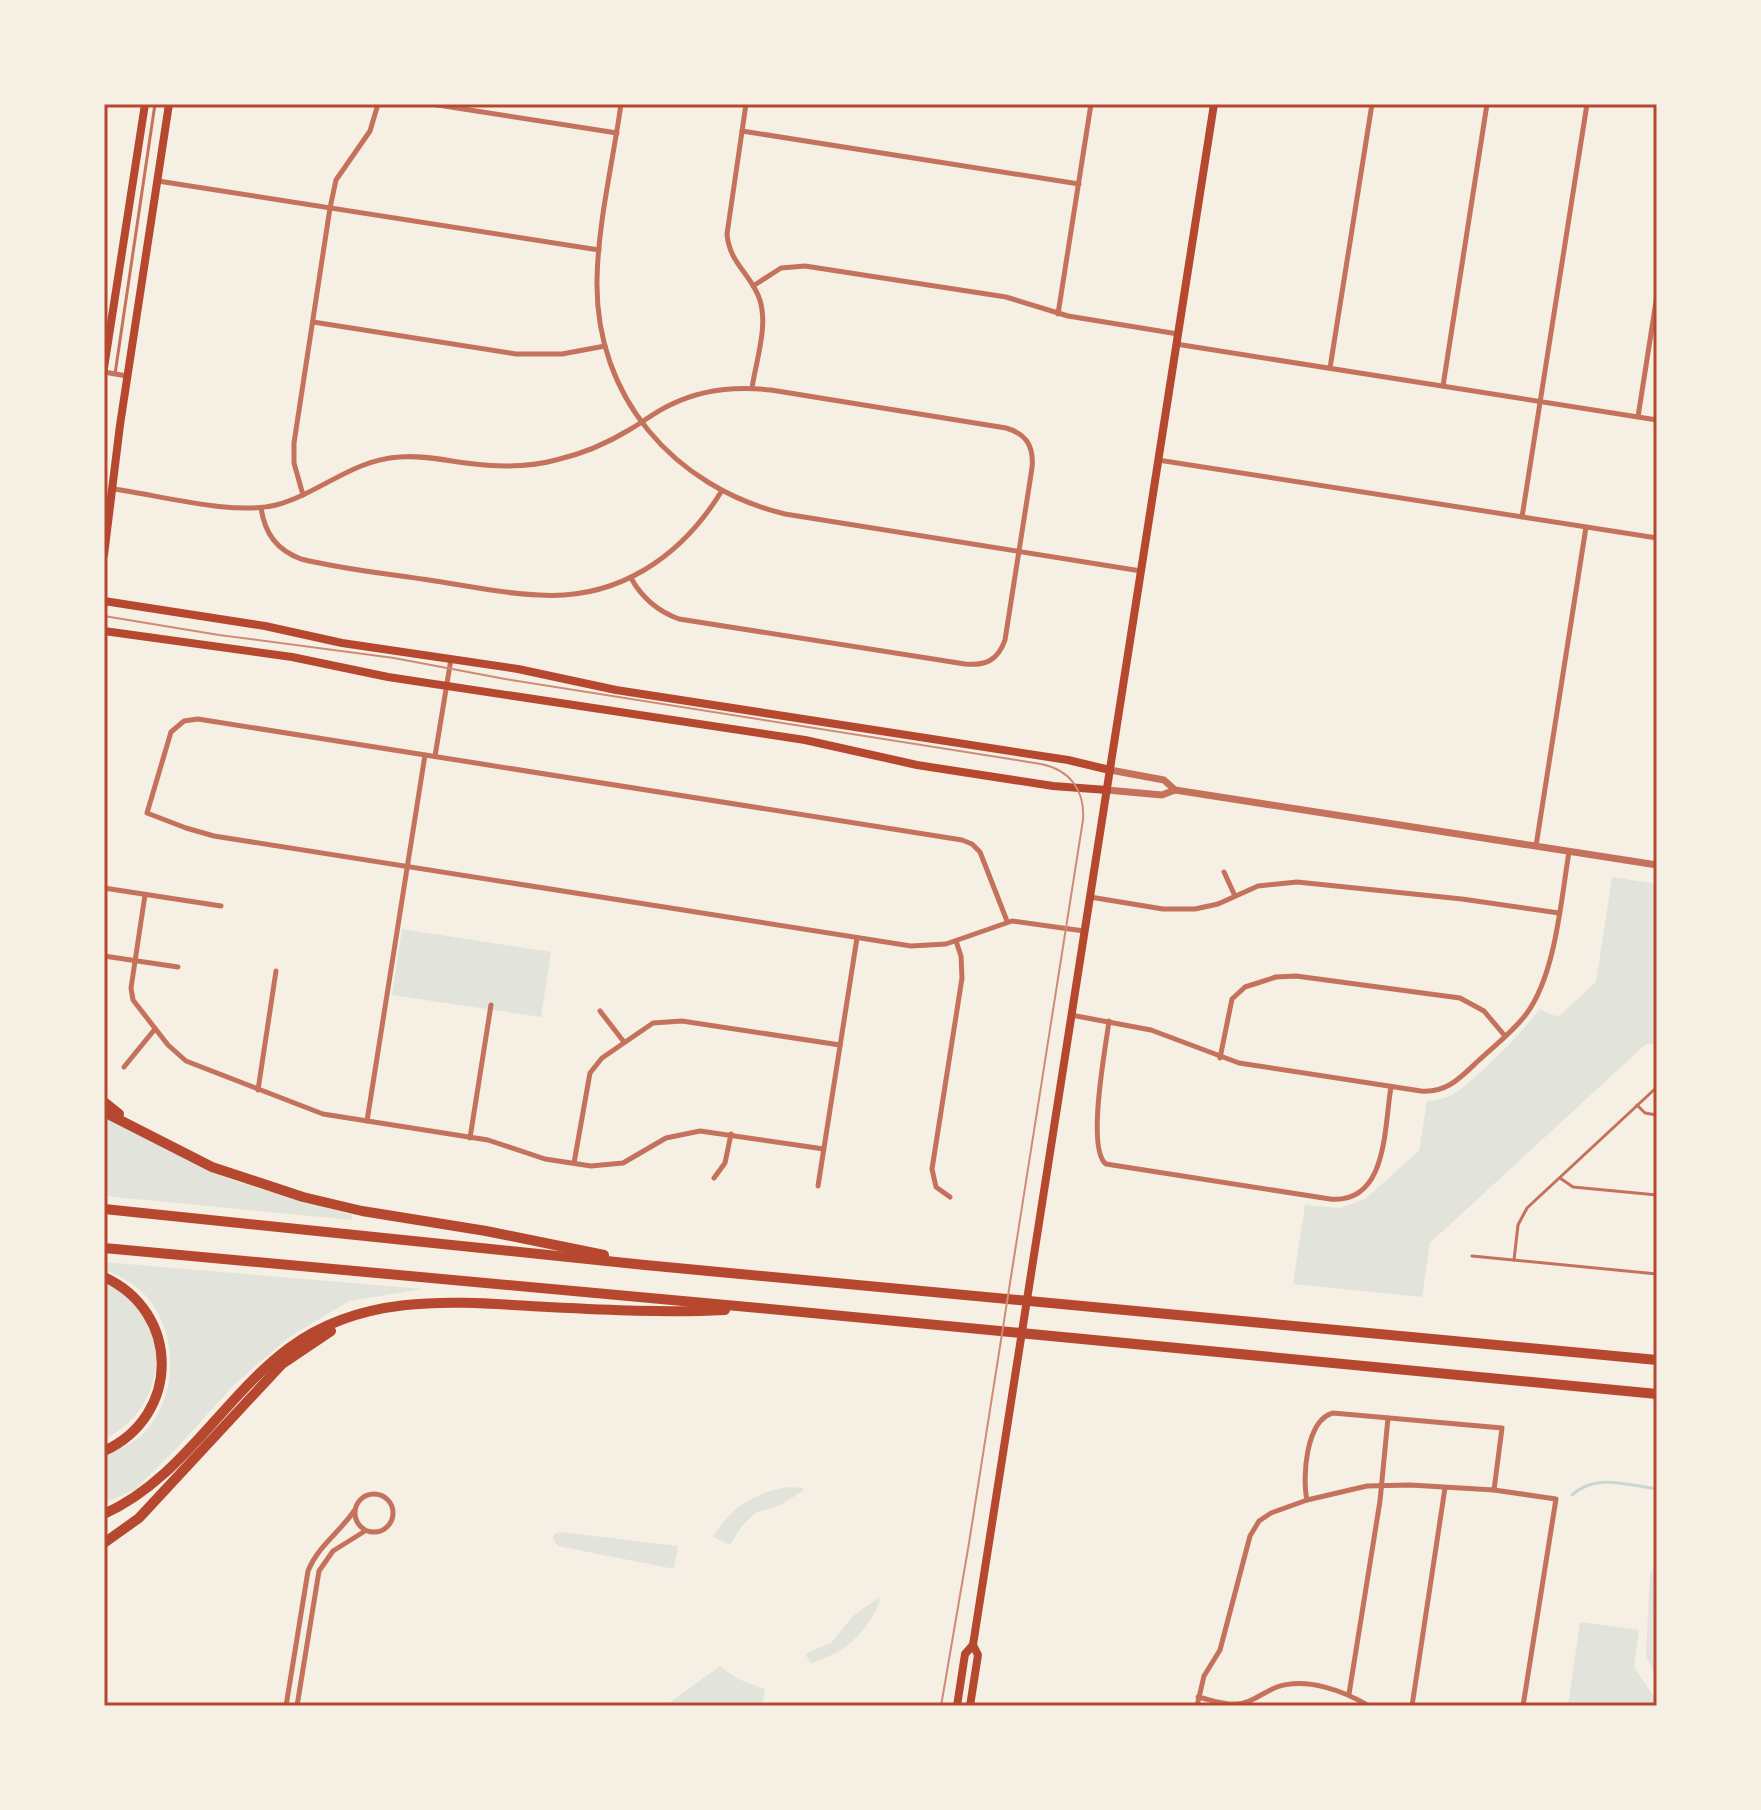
<svg xmlns="http://www.w3.org/2000/svg" width="1761" height="1810" viewBox="0 0 1761 1810" font-family="'Open Sans',sans-serif">
<style>
.green{fill:#e2e4dc}
.lines{fill:none;stroke-linecap:round;stroke-linejoin:round}
.stream{stroke:#c9d6d2;stroke-width:3}
.service{stroke:#c5725c;stroke-width:3}
.minor{stroke:#c5725c;stroke-width:5}
.tertiary{stroke:#c5725c;stroke-width:7}
.secondary{stroke:#b5482f;stroke-width:8}
.primary{stroke:#b5482f;stroke-width:8}
.motorway{stroke:#b5482f;stroke-width:10}
.tram{stroke:#cf8b77;stroke-width:2}
.neatline{fill:none;stroke:#b5482f;stroke-width:3}
</style>
<rect width="100%" height="100%" fill="#f6efe4"/>
<g class="green">
<path d="M1612,877l45,7v161l-11,-1 -216,199 -8,54 -129,-13 12,-79 35,3 25,-9 54,-48 8,-50c9,-1 17,-2 25,-6 18,-9 77,-69 87,-86l19,8 38,-35z"/>
<polygon points="402,929 551,952 541,1017 392,995"/>
<polygon points="104,1116 181,1157 235,1181 352,1215 352,1220 104,1196"/>
<path d="M104,1262l319,27 -74,12 -61,37 -54,47 -59,65 -41,40 -30,13v-47c11,-6 29,-12 38,-21 34,-35 37,-90 11,-130 -10,-17 -32,-28 -49,-36z"/>
<path d="M104,1283c15,7 29,15 39,30 29,43 8,106 -39,126z"/>
<path d="M787,1487l15,1 2,2 -23,15 -26,8 -13,13 -12,19 -17,-8c17,-29 41,-44 74,-50z"/>
<polygon points="560,1532 678,1546 674,1569 558,1546 553,1539 554,1534"/>
<polygon points="1657,1562 1657,1682 1646,1655 1650,1574"/>
<path d="M878,1598l2,3c-13,32 -35,52 -69,62l-6,-9 27,-12 21,-26z"/>
<polygon points="1580,1622 1639,1630 1634,1667 1657,1701 1657,1706 1568,1706"/>
<polygon points="720,1666 738,1679 765,1689 762,1706 665,1706"/>
</g>
<g class="lines">
<path class="stream" d="M1572,1495c24,-22 55,-10 85,-6"/>
<g class="service">
<polyline points="115,374 155,104"/>
<polyline points="1637,1105 1645,1113 1657,1115"/>
<polyline points="1560,1178 1573,1187 1657,1195"/>
<polyline points="1472,1256 1657,1274"/>
<polyline points="1514,1260 1518,1225 1527,1208 1657,1087"/>
</g>
<g class="minor">
<polyline points="431,104 617,133"/>
<path d="M621,104c-8,58 -23,118 -24,176 -2,117 77,207 188,234l356,57"/>
<path d="M746,104l-19,130c2,27 21,38 31,61 12,27 -2,65 -6,93"/>
<polyline points="742,131 1079,184"/>
<polyline points="158,181 599,250"/>
<polyline points="753,286 781,268 805,266 1006,297 1068,316 1178,334"/>
<polyline points="1058,314 1091,104"/>
<polyline points="313,322 516,354 562,354 605,346"/>
<polyline points="1176,344 1657,420"/>
<polyline points="1330,368 1372,104"/>
<polyline points="104,372 127,376"/>
<polyline points="1443,386 1487,104"/>
<polyline points="1638,417 1657,295"/>
<polyline points="1158,460 1657,538"/>
<path d="M114,489c44,6 120,27 162,16 44,-12 76,-45 123,-48 22,-2 45,3 67,6 30,4 61,5 90,-3 26,-6 50,-16 73,-30 14,-8 26,-18 41,-25 32,-16 66,-19 101,-15l235,38c21,6 28,19 26,40l-27,172c-7,20 -19,26 -40,24l-286,-45c-22,-8 -37,-21 -48,-41"/>
<polyline points="303,495 294,463 294,443 330,208 336,180 370,131 378,104"/>
<path d="M261,508c4,26 16,42 40,51 44,11 90,15 134,22 34,5 69,13 104,14 79,5 142,-38 182,-103"/>
<polyline points="1522,517 1587,104"/>
<polyline points="435,756 451,659"/>
<polyline points="1536,846 1586,527"/>
<polyline points="1224,872 1235,896"/>
<polyline points="104,888 221,906"/>
<polyline points="145,895 131,988 133,1000 168,1045 186,1061 323,1114 488,1140 545,1159 591,1166 623,1163 666,1138 700,1131 824,1149"/>
<polyline points="1090,897 1163,909 1195,909 1218,904 1258,886 1297,882 1462,899 1559,913"/>
<polyline points="1007,921 980,852 972,844 962,840 198,719 184,721 171,732 147,813 186,828 214,836 911,946 946,944 1012,921 1084,931"/>
<polyline points="104,956 178,967"/>
<polyline points="600,1011 624,1042"/>
<path d="M1071,1015l80,15 88,33 182,28c26,2 39,-13 57,-30 17,-16 36,-30 49,-48 29,-40 34,-114 42,-161"/>
<path d="M1109,1021c-3,25 -23,128 -3,143l224,35c58,5 54,-72 61,-112"/>
<polyline points="1220,1058 1232,999 1245,987 1276,977 1296,976 1460,998 1484,1011 1505,1036"/>
<polyline points="124,1067 155,1029"/>
<polyline points="258,1090 276,971"/>
<polyline points="367,1121 425,755"/>
<polyline points="470,1138 491,1005"/>
<polyline points="574,1163 590,1073 602,1058 653,1023 682,1021 840,1045"/>
<polyline points="714,1178 725,1163 731,1134"/>
<polyline points="818,1186 857,938"/>
<polyline points="950,1197 936,1187 932,1169 962,978 961,956 956,941"/>
<circle cx="374" cy="1513" r="19"/>
<path d="M1307,1500c-5,-23 -1,-80 26,-87l169,15 -8,62"/>
<polyline points="1349,1694 1380,1501 1388,1418"/>
<path d="M1198,1697c13,3 26,8 38,7 15,0 27,-12 41,-17 30,-10 67,4 92,19"/>
<path d="M286,1706l22,-135c10,-25 32,-39 46,-60"/>
<polyline points="297,1706 319,1571 333,1551 365,1531"/>
<polyline points="1197,1706 1204,1676 1220,1650 1250,1536 1259,1521 1271,1513 1307,1500 1367,1486 1410,1485 1494,1490 1556,1499 1523,1706"/>
<polyline points="1412,1706 1445,1488"/>
</g>
<g class="tertiary">
<polyline points="1110,770 1164,780 1175,790"/>
<polyline points="1107,790 1162,795 1175,790 1657,865"/>
</g>
<g class="secondary">
<polyline points="104,601 265,626 342,643 518,669 616,690 1068,760 1110,770"/>
<polyline points="104,631 292,657 388,677 805,740 917,765 1053,786 1107,790"/>
<polyline points="957,1706 965,1654 973,1645 1214,104"/>
<polyline points="970,1706 978,1655 973,1645"/>
</g>
<g class="primary">
<polyline points="104,368 145,104"/>
<polyline points="104,555 120,425 169,104"/>
</g>
<g class="motorway">
<polyline points="104,1102 119,1114"/>
<polyline points="104,1112 212,1167 303,1197 362,1211 486,1231 604,1255"/>
<polyline points="104,1209 645,1265 1657,1360"/>
<polyline points="104,1248 759,1308 1657,1394"/>
<path d="M104,1277c77,35 77,139 0,174"/>
<path d="M104,1514c78,-35 118,-116 185,-166 77,-57 170,-46 259,-41 59,3 118,6 177,3"/>
<polyline points="104,1543 139,1518 282,1364 331,1331"/>
</g>
<path class="tram" d="M104,616l115,19 175,23 111,21 536,85c29,6 44,26 42,56l-114,723 -28,163"/>
</g>
<rect width="1761" height="1810" fill="none" stroke="#f6efe4" stroke-width="212"/>
<rect x="106" y="106" width="1549" height="1598" class="neatline"/>
</svg>
